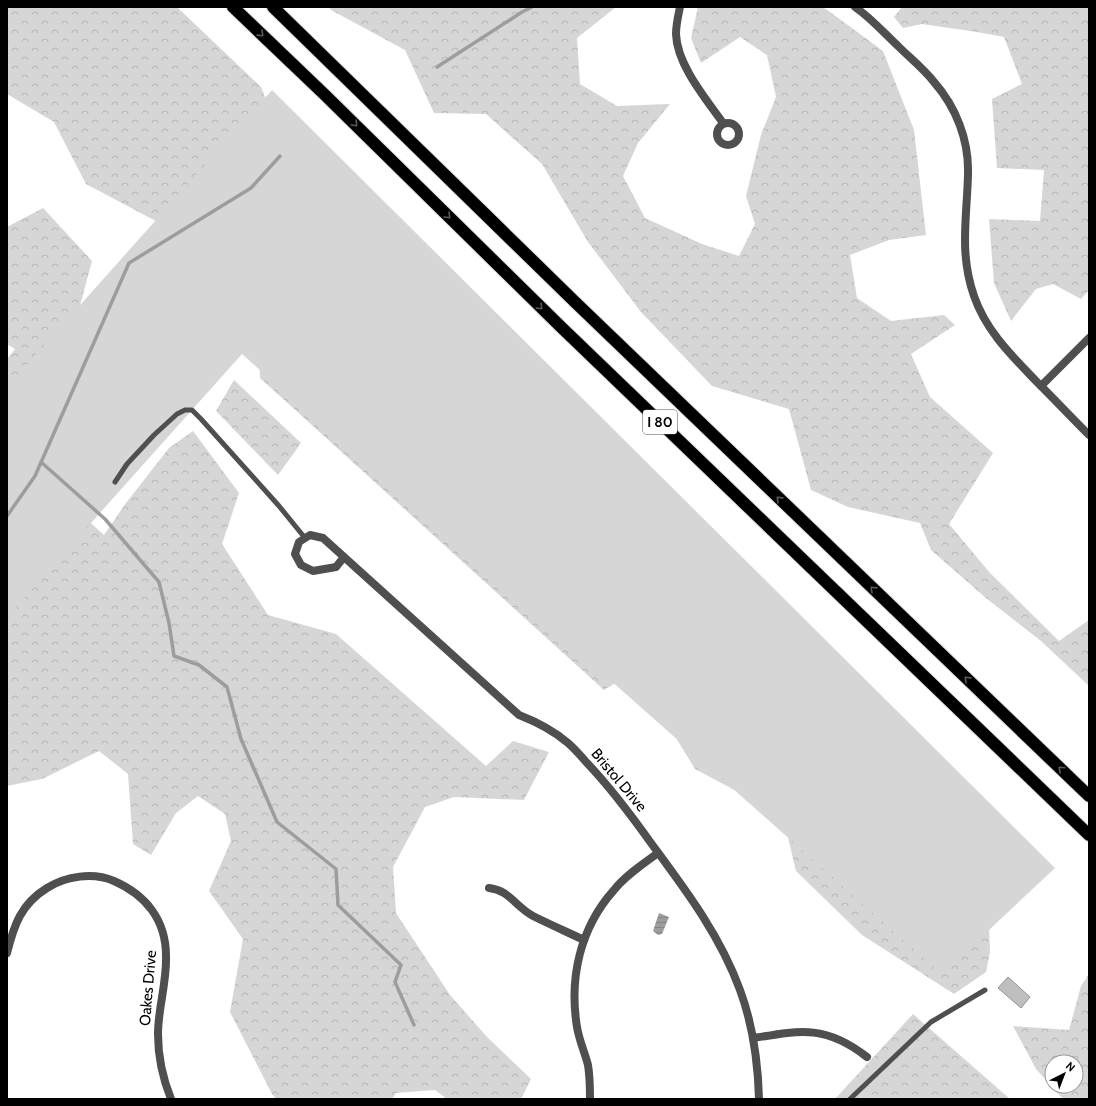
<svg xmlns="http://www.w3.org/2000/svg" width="1096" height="1106" viewBox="0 0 1096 1106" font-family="Cabin,sans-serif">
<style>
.forest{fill:url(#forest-crowns);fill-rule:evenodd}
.green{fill:#d6d6d6}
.water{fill:url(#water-rules)}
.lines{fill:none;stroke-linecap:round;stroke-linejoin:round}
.stream{stroke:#9d9d9d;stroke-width:3.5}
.building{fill:#bfbfbf;stroke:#939393}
.motorway-casing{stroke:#dbdbdb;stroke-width:14}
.service{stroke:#4f4f4f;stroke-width:5}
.minor{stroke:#4f4f4f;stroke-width:8}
.motorway{stroke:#000;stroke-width:12}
.oneway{stroke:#595959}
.labels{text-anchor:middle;stroke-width:3.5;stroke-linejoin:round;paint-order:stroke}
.shield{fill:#fff;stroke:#4c4c4c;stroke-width:1}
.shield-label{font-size:14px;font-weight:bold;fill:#000}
.street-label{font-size:15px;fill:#000;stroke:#fff}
</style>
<defs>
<pattern id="forest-crowns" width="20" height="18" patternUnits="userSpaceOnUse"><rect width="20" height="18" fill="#d6d6d6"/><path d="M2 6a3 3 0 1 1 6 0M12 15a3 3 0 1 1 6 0" fill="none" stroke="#b6b6b6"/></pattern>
<pattern id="water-rules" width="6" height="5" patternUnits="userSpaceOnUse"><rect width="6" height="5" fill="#9d9d9d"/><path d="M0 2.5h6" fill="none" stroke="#858585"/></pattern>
</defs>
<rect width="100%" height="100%" fill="#fff"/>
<g class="forest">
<polygon points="7,7 177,7 261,87 275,122 988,899 990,952 986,972 954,994 862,935 796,871 783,816 695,769 635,671 604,690 260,378 258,306 167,227 86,184 54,122 7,94"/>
<polygon points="329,7 616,7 577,38 580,84 617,106 670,104 638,143 623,176 645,218 702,244 739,256 755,224 746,196 761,135 776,97 767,55 740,37 701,63 691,38 698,7 821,7 826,9 883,51 914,130 926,235 889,240 850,255 857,298 891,321 944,315 955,325 911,354 930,397 993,453 949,524 990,573 1059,641 1089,620 1089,686 1041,641 986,598 931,550 920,523 848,507 811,490 789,409 712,386 641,312 588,242 542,164 486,114 434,113 405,50 331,10"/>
<polygon points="902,7 1089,7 1089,290 1081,299 1053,284 1036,289 1011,321 994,283 989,219 1040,221 1044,170 997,168 992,99 1022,84 1004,37 977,32 922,24 903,28 894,17"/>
<polygon points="43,208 92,261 68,350 7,481 7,359 15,349 7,344 7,227"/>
<polygon points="234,380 301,443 278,475 216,411"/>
<polygon points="193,431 239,493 222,544 268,615 336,634 486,766 513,741 549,752 524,800 454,797 425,807 393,867 396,913 450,995 487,1037 531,1079 521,1099 447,1099 435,1090 396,1093 392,1099 276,1099 272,1094 230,1012 243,939 209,891 231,841 225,814 198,796 176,813 151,855 133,844 128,774 99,751 42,779 7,786 7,553 53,489 104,535 126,503 169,448"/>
<path d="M1089,974v125h-26l-27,-30 -23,-43 56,4 12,-44zM1052,1062h24v24h-24z"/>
<polygon points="913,1014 1010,1099 835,1099"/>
</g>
<polygon class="green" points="272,90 1055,868 942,974 242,354 7,617 7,387"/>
<polygon class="water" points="659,913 669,917 662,934 658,935 653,931"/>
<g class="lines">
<g class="stream">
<polyline points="437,67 522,12 532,7"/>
<polyline points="41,462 105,519 159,582 169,623 174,656 199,665 227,687 241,739 277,822 336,869 338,905 401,965 395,982 414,1025"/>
<polyline points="7,516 35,476 129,263 251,188 280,156"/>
</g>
</g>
<polygon class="building" points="1008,977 1030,997 1021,1008 998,988"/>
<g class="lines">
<g class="motorway-casing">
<g id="motorway">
<polyline points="233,7 325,95 560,326 1089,835"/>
<polyline points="273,7 575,302 1089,796"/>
</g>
</g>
<g class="service">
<polyline points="115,482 127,464 154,435 177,414 185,410 192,410 201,419 279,506 305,538"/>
<polyline points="850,1099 931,1022 985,990"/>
</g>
<g class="minor">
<path d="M680,7c-2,9 -4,18 -4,27 1,31 30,65 47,89"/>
<path d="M855,7c16,11 29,26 43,39 12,12 26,23 36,36 22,25 35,58 34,92 -1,43 -9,79 6,122 12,35 38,60 62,85 18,18 35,36 53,54"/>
<circle cx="728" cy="134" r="11"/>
<polyline points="1041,386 1089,338"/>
<path d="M344,557l-8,10 -23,4 -12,-6 -6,-11 4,-12 11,-7 13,3 196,177c18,7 34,15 49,28 7,6 13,13 19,20 24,25 44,52 64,80 34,46 69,92 89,147 13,35 18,71 19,109"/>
<path d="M489,888c20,2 26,18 44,28 16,8 34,16 51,24"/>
<path d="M7,953c7,-28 14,-49 40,-65 19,-12 46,-16 67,-7 32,14 52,39 52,75 1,26 -8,52 -8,78 0,22 5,45 13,65"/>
<path d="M754,1038c47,-8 72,-13 113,19"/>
<path d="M590,1099c0,-11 0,-22 -2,-34 -3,-12 -9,-25 -11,-38 -8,-49 3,-99 37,-137 12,-15 29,-26 44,-37"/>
</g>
<use href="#motorway" class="motorway"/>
</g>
<defs><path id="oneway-chevron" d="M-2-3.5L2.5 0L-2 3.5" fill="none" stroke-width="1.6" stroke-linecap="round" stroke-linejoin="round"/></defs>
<g class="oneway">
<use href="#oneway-chevron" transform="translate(261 34) rotate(44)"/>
<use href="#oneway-chevron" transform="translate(355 124) rotate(45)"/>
<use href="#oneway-chevron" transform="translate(448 216) rotate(45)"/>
<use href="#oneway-chevron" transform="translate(540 307) rotate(45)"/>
<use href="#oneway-chevron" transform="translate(779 499) rotate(-136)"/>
<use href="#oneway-chevron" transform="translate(873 589) rotate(-136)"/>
<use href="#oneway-chevron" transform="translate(967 679) rotate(-136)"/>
<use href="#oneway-chevron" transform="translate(1061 769) rotate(-137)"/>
</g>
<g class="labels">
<rect class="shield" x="643" y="410" width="34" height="24" rx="3"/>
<g class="shield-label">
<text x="660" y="427">I 80</text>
</g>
<g class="street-label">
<text transform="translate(619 780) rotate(50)" y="5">Bristol Drive</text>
<text transform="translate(148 988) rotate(-85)" y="5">Oakes Drive</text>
</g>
</g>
<rect width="1096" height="1106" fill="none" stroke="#000000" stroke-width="16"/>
<g transform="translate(1064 1074) rotate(42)"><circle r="19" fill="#ffffff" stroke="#999999"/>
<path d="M0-3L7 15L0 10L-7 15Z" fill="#000000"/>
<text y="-6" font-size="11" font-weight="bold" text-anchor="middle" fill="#000000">N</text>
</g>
</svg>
